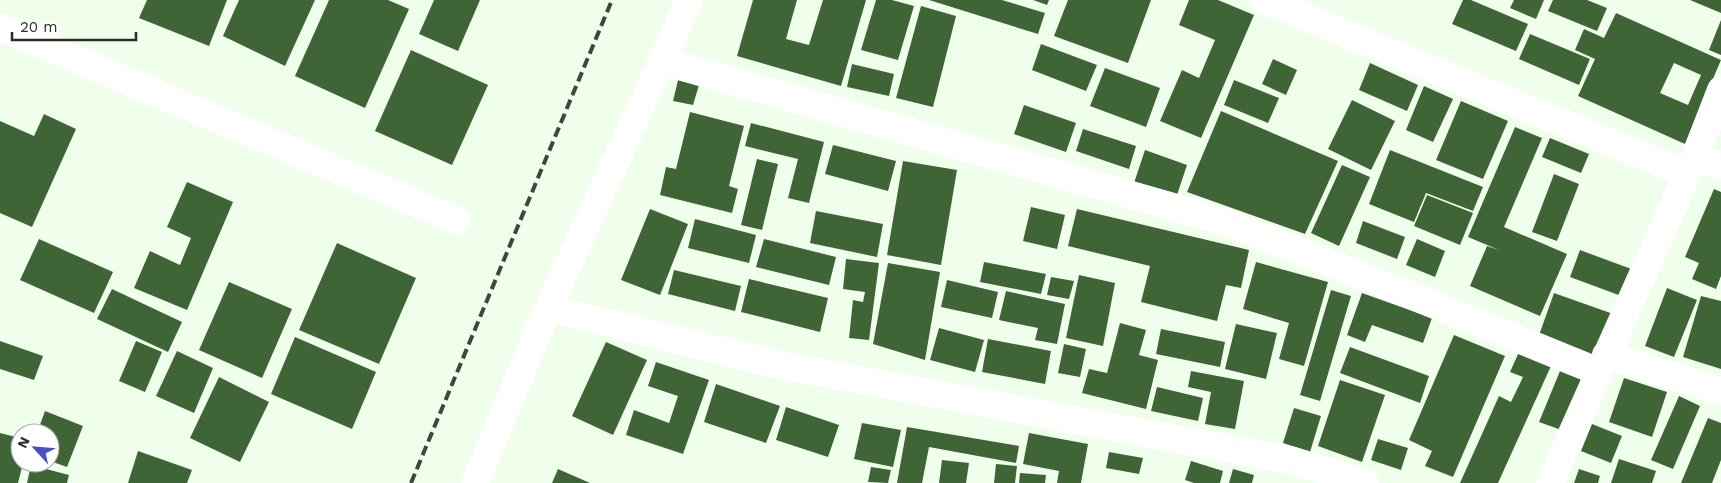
<svg xmlns="http://www.w3.org/2000/svg" width="1721" height="483" viewBox="0 0 1721 483" font-family="'Work Sans',sans-serif">
<style>
.building{fill:#3f6536;fill-rule:evenodd}
.lines{fill:none;stroke-linecap:round;stroke-linejoin:round}
.minor{stroke:#fff;stroke-width:28}
.rail{stroke:#3f473d;stroke-width:4;stroke-dasharray:10 5;stroke-linecap:butt}
</style>
<rect width="100%" height="100%" fill="#efffec"/>
<g class="building">
<polygon points="147,0 227,0 209,46 139,18"/>
<polygon points="239,0 315,0 285,66 223,36"/>
<polygon points="329,0 388,0 409,9 365,108 295,76"/>
<polygon points="434,0 480,0 458,51 419,34"/>
<polygon points="753,0 797,0 786,39 809,45 823,0 866,0 841,86 737,56"/>
<polygon points="876,0 892,0 914,6 898,60 861,50"/>
<polygon points="929,0 1002,0 1045,13 1038,34"/>
<polygon points="1033,0 1049,0 1047,5"/>
<polygon points="1068,0 1151,0 1128,63 1054,36"/>
<polygon points="1189,0 1218,0 1254,15 1201,138 1160,121 1182,70 1199,78 1215,40 1179,25"/>
<polygon points="1463,0 1471,0 1528,24 1516,51 1452,24"/>
<polygon points="1514,0 1544,0 1536,19 1510,8"/>
<polygon points="1553,0 1587,0 1607,8 1597,31 1548,11"/>
<polygon points="1690,0 1721,0 1721,13"/>
<polygon points="921,6 956,16 933,107 896,98"/>
<path d="M1616,13l105,47 -36,84 -107,-48 17,-37 -20,-9 9,-21 20,9zM1674,63l27,12 -13,30 -28,-12z"/>
<polygon points="1721,20 1721,55 1709,50"/>
<polygon points="1530,34 1590,59 1579,85 1519,59"/>
<polygon points="1041,44 1097,65 1086,91 1032,70"/>
<polygon points="411,50 488,85 452,165 375,131"/>
<polygon points="1273,59 1297,70 1286,95 1262,84"/>
<polygon points="1370,63 1418,85 1407,111 1359,90"/>
<polygon points="852,64 894,74 889,96 847,87"/>
<polygon points="1105,68 1160,88 1146,127 1090,106"/>
<polygon points="678,80 699,85 693,105 673,101"/>
<polygon points="1234,80 1279,98 1268,123 1224,105"/>
<polygon points="1424,86 1453,99 1433,142 1406,130"/>
<polygon points="1352,100 1395,121 1371,170 1328,149"/>
<polygon points="1461,101 1508,121 1483,179 1436,160"/>
<polygon points="1024,105 1076,123 1066,152 1014,134"/>
<polygon points="1221,111 1338,161 1305,234 1187,192"/>
<polygon points="690,112 744,126 729,186 738,189 732,213 660,195 666,167 676,169"/>
<polygon points="44,114 76,129 32,227 0,213 0,121 34,136"/>
<polygon points="751,123 824,142 809,203 788,198 798,159 745,146"/>
<polygon points="1515,127 1542,138 1504,227 1567,254 1540,316 1470,286 1487,246 1499,250 1468,237"/>
<polygon points="1083,129 1136,146 1129,169 1076,151"/>
<polygon points="1550,138 1589,154 1581,173 1542,157"/>
<polygon points="833,145 896,161 888,191 825,174"/>
<polygon points="1145,150 1187,165 1176,198 1134,183"/>
<polygon points="1390,150 1483,187 1473,211 1426,193 1414,222 1369,204"/>
<polygon points="757,159 778,164 762,230 741,225"/>
<polygon points="903,161 957,170 941,265 887,255"/>
<polygon points="1342,165 1370,177 1339,246 1311,233"/>
<polygon points="1554,174 1579,184 1557,241 1532,232"/>
<polygon points="187,182 233,202 187,310 134,288 150,251 180,265 191,238 167,227"/>
<polygon points="1714,189 1721,192 1721,276 1716,289 1692,279 1699,263 1685,257"/>
<polygon points="1427,195 1473,213 1460,245 1414,226"/>
<polygon points="1031,207 1065,215 1057,249 1023,241"/>
<polygon points="650,209 688,224 660,295 621,280"/>
<polygon points="1077,209 1249,250 1241,288 1226,285 1217,321 1141,302 1150,266 1068,246"/>
<polygon points="816,211 883,224 877,257 810,243"/>
<polygon points="695,219 756,235 749,263 688,248"/>
<polygon points="1363,221 1405,237 1397,259 1356,243"/>
<polygon points="39,239 113,272 94,313 20,280"/>
<polygon points="764,239 836,257 829,285 756,267"/>
<polygon points="1417,239 1445,251 1435,277 1406,265"/>
<polygon points="337,243 416,278 379,364 299,330"/>
<polygon points="1580,250 1634,270 1624,297 1570,277"/>
<polygon points="846,259 879,263 869,340 849,338 853,300 863,302 865,292 843,289"/>
<polygon points="984,262 1046,274 1041,294 980,282"/>
<polygon points="1256,262 1328,282 1304,366 1279,359 1289,323 1243,309"/>
<polygon points="888,263 940,272 925,360 873,344"/>
<polygon points="674,270 741,286 735,311 668,294"/>
<polygon points="1079,275 1115,283 1103,346 1066,338"/>
<polygon points="1051,277 1074,281 1069,299 1047,295"/>
<polygon points="749,279 828,298 820,332 741,312"/>
<polygon points="947,280 998,292 992,318 941,307"/>
<polygon points="229,282 292,309 262,378 199,350"/>
<polygon points="1667,288 1697,300 1674,357 1645,346"/>
<polygon points="112,289 182,322 168,352 97,319"/>
<polygon points="1331,290 1351,296 1320,401 1300,395"/>
<polygon points="1006,291 1065,304 1057,344 1035,340 1038,328 999,320"/>
<polygon points="1362,293 1432,318 1423,343 1372,325 1365,342 1347,335"/>
<polygon points="1554,293 1616,315 1599,361 1538,338"/>
<polygon points="1701,296 1721,301 1721,369 1683,357"/>
<polygon points="1120,323 1146,330 1139,355 1158,360 1146,409 1082,393 1089,369 1107,373"/>
<polygon points="1236,324 1277,333 1266,379 1225,369"/>
<polygon points="939,328 984,340 975,372 930,360"/>
<polygon points="1161,329 1225,342 1220,367 1156,354"/>
<polygon points="1454,335 1505,356 1453,477 1425,466 1432,451 1409,440"/>
<polygon points="295,337 376,372 352,429 271,394"/>
<polygon points="988,339 1051,351 1045,384 982,372"/>
<polygon points="0,341 43,356 34,380 0,369"/>
<polygon points="136,341 162,352 145,392 119,381"/>
<polygon points="606,342 647,360 613,435 572,416"/>
<polygon points="1064,344 1086,349 1080,377 1058,373"/>
<polygon points="1350,347 1429,376 1420,403 1340,373"/>
<polygon points="177,351 213,368 194,413 156,396"/>
<polygon points="1519,352 1551,366 1498,483 1460,483 1499,396 1511,402 1523,377 1510,372"/>
<polygon points="656,362 709,380 683,454 626,435 634,410 669,423 678,396 648,386"/>
<polygon points="1191,371 1244,381 1235,429 1205,424 1211,392 1188,387"/>
<polygon points="1560,371 1584,380 1564,431 1539,422"/>
<polygon points="219,377 269,402 240,462 190,438"/>
<polygon points="1624,378 1667,392 1652,437 1609,422"/>
<polygon points="1340,380 1385,395 1362,462 1318,446"/>
<polygon points="716,384 780,406 766,443 704,422"/>
<polygon points="1157,387 1203,398 1198,421 1151,411"/>
<polygon points="1679,396 1700,406 1673,469 1651,460"/>
<polygon points="786,407 839,425 828,457 776,440"/>
<polygon points="1294,408 1321,416 1310,452 1283,443"/>
<polygon points="45,411 83,426 67,467 50,461 50,433 37,433"/>
<polygon points="1708,418 1721,423 1721,460 1712,483 1681,483"/>
<polygon points="862,423 901,430 893,467 854,459"/>
<polygon points="1592,424 1622,436 1611,463 1581,451"/>
<polygon points="907,427 1019,446 1016,463 929,447 922,483 897,483"/>
<polygon points="0,433 20,438 20,463 23,463 18,483 0,483"/>
<polygon points="1029,433 1088,444 1081,483 1057,483 1059,471 1023,464"/>
<polygon points="1378,439 1408,448 1401,470 1371,460"/>
<polygon points="138,451 192,470 187,483 128,483"/>
<polygon points="1109,452 1143,458 1139,474 1106,468"/>
<polygon points="1619,459 1656,471 1652,483 1611,483"/>
<polygon points="942,460 969,463 966,483 939,483"/>
<polygon points="1191,461 1223,471 1220,483 1194,483 1185,480"/>
<polygon points="996,464 1017,466 1015,483 994,483"/>
<polygon points="31,465 69,475 67,483 27,483"/>
<polygon points="871,467 891,470 888,483 868,482"/>
<polygon points="558,469 590,483 552,483"/>
<polygon points="1233,469 1254,475 1252,483 1229,483"/>
<polygon points="1579,469 1600,476 1598,483 1574,483"/>
<polygon points="1020,473 1046,475 1045,483 1019,483"/>
</g>
<g class="lines">
<g class="minor">
<polyline points="1264,0 1687,174"/>
<polyline points="0,27 456,220"/>
<polyline points="662,61 1222,221 1403,292 1599,372"/>
<polyline points="1695,157 1721,166"/>
<polyline points="548,308 775,364 1290,460 1365,483"/>
<polyline points="1606,355 1721,391"/>
<polyline points="475,483 548,308 662,61 689,0"/>
<polyline points="1550,483 1695,157 1721,90"/>
</g>
<polyline class="rail" points="411,483 612,0"/>
</g>
<g transform="translate(35 448) rotate(296)"><circle r="24" fill="#ffffff" stroke="#a9aca8"/>
<path d="M0-4L9 19L0 12L-9 19Z" fill="#4750c5"/>
<text y="-8" font-size="14" font-weight="bold" text-anchor="middle" fill="#282f26">N</text>
</g>
<path d="M12 32v8h124v-8" fill="none" stroke="#282f26" stroke-width="2.5"/>
<text x="20" y="32" font-size="15" fill="#282f26" stroke="#ffffff" stroke-width="4" paint-order="stroke">20 m</text>
</svg>
